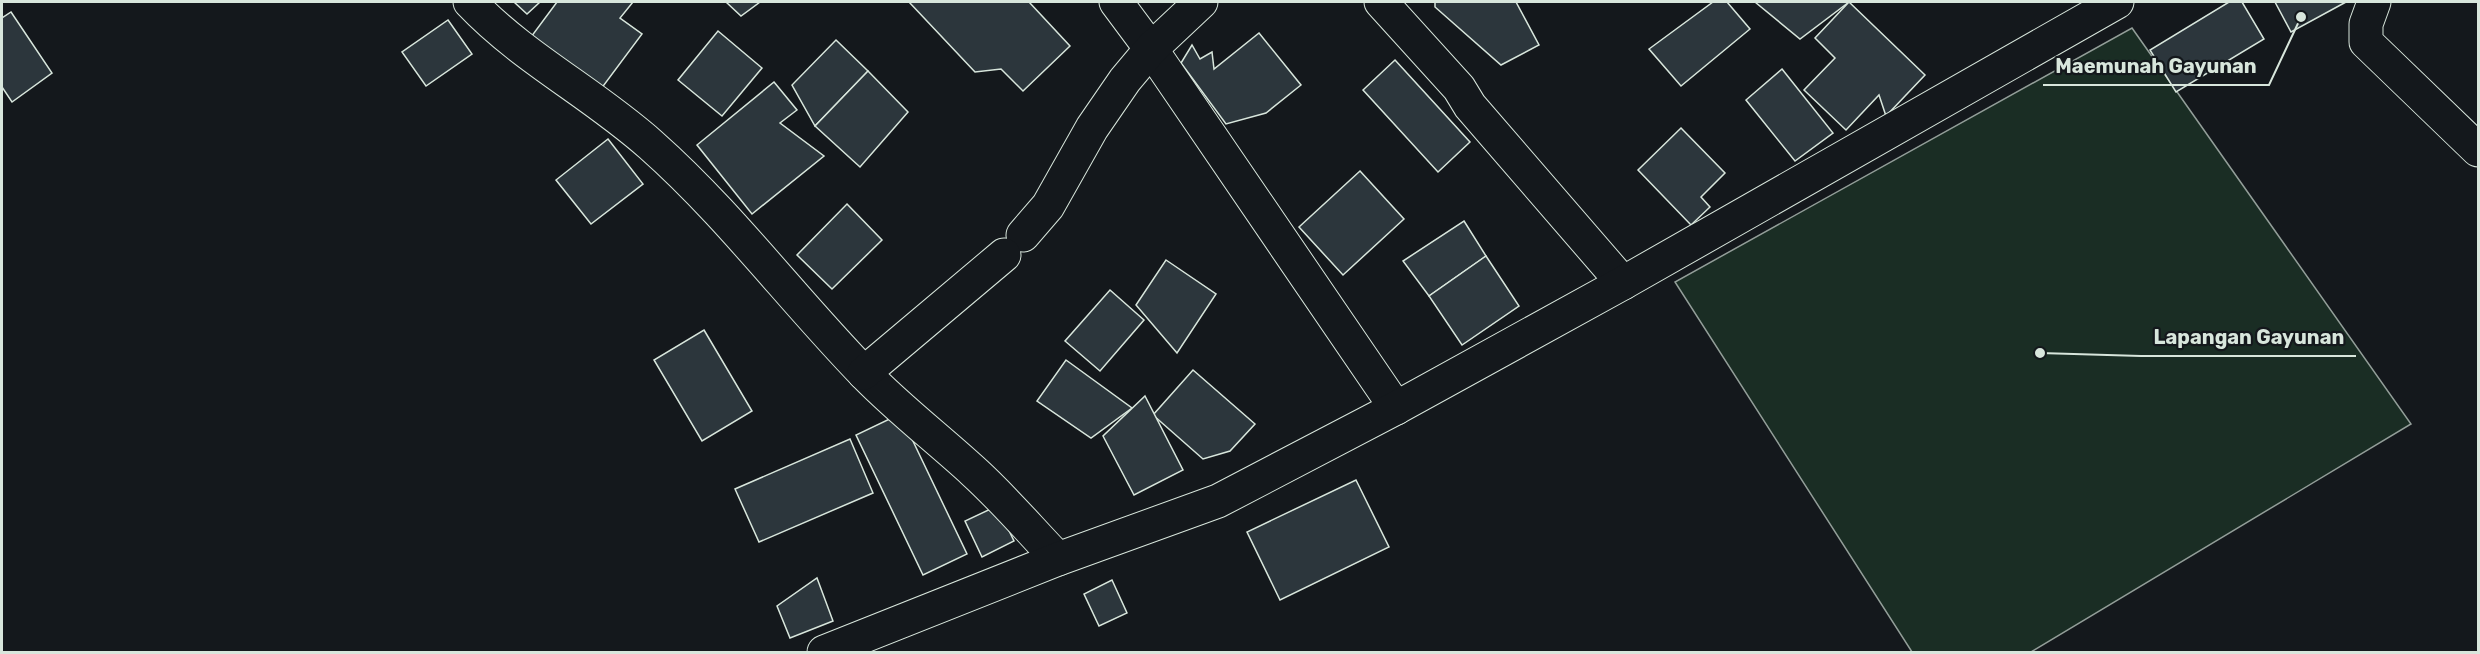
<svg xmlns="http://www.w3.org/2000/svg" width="2480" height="654" viewBox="0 0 2480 654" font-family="Rubik,sans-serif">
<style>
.green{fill:#1a2d24;stroke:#939e99;stroke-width:1.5}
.building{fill:#2c363c;stroke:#d8e6dc;stroke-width:1.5}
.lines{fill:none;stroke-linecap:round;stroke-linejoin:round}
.minor-casing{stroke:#d8e6dc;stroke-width:35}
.minor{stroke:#14181c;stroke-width:33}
.leader{fill:none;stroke:#d8e6dc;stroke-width:2}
.callout-dot{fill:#d8e6dc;stroke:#14181c;stroke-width:2}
.callout-label{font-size:20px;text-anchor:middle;font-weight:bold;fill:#d8e6dc;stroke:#14181c;stroke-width:4.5;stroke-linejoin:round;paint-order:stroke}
</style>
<rect width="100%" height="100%" fill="#14181c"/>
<polygon class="green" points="2132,28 2411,424 2031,652 1912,652 1675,282"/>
<g class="building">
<polygon points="514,2 540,2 527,14"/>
<polygon points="557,2 633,2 620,18 642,34 598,93 528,41"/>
<polygon points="726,2 760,2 741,16"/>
<polygon points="909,2 1029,2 1070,46 1023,91 1001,69 975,72"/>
<polygon points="1435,2 1516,2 1539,45 1501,65 1435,7"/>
<polygon points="1713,2 1727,2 1750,29 1681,86 1649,49"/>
<polygon points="1755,2 1849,2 1800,39"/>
<polygon points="1849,2 1925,75 1886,116 1879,95 1846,130 1804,90 1835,58 1815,38"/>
<polygon points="2229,2 2242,2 2264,39 2176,92 2150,50"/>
<polygon points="2275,2 2346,2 2291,32"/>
<polygon points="11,12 52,73 12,102 2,87 2,18"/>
<polygon points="448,20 472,54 426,86 402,52"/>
<polygon points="718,31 762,68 722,116 678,80"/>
<polygon points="1259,33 1301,85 1266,113 1226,124 1181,63 1192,45 1200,59 1212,52 1214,69"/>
<polygon points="836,40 868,71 815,126 792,85"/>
<polygon points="1395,60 1470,142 1438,172 1363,90"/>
<polygon points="1782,69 1833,133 1795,161 1746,100"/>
<polygon points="868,71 908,112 860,167 815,126"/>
<polygon points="774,82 797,110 780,123 824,156 752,214 697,145"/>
<polygon points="1681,128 1725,173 1701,197 1710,207 1691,225 1638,170"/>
<polygon points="608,139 643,184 591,224 556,180"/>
<polygon points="1360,171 1404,219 1343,275 1299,227"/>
<polygon points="847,204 882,240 832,289 797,255"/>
<polygon points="1464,221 1486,256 1429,296 1403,261"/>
<polygon points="1486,256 1519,306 1462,345 1429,296"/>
<polygon points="1166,260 1216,294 1177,353 1136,305"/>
<polygon points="1110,290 1144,320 1100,371 1065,341"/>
<polygon points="704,330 752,411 702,441 654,360"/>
<polygon points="1066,360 1132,408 1091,438 1037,401"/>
<polygon points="1193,370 1255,424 1230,451 1203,459 1153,415"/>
<polygon points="1145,396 1183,470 1134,495 1103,436"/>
<polygon points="900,414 967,554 923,575 856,435"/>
<polygon points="850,439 873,493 759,542 735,489"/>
<polygon points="1356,480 1389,547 1280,600 1247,532"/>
<polygon points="997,506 1014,541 982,557 965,521"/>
<polygon points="817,578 833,621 790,638 777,606"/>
<polygon points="1112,580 1127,613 1099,626 1084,594"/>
</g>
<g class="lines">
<g class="minor-casing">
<g id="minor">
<path d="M470,2c53,56 123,91 181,143 78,69 141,154 214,229 34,35 72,64 108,97 30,27 57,59 85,88"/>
<polyline points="1116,2 1151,49 1396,408"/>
<polyline points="1381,2 1459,88 1470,106 1623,283"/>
<polyline points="2374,2 2366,24 2366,42 2478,150"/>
<polyline points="1023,235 1048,206 1092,128 1125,80 1151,49 1201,2"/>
<polyline points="864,373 1004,255"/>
<polyline points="824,652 1058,559 1218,501 1396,408 1623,283 2117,2"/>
</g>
</g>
<use href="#minor" class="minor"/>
</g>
<path class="leader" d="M2301 17L2269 85H2043M2040 353L2141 356H2356"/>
<g class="callout-dot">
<circle cx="2301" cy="17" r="6"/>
<circle cx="2040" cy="353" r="6"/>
</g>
<g class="callout-label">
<text x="2156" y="73">Maemunah Gayunan</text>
<text x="2249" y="344">Lapangan Gayunan</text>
</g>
<rect width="2480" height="654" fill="none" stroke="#d8e6dc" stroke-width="6"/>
</svg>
